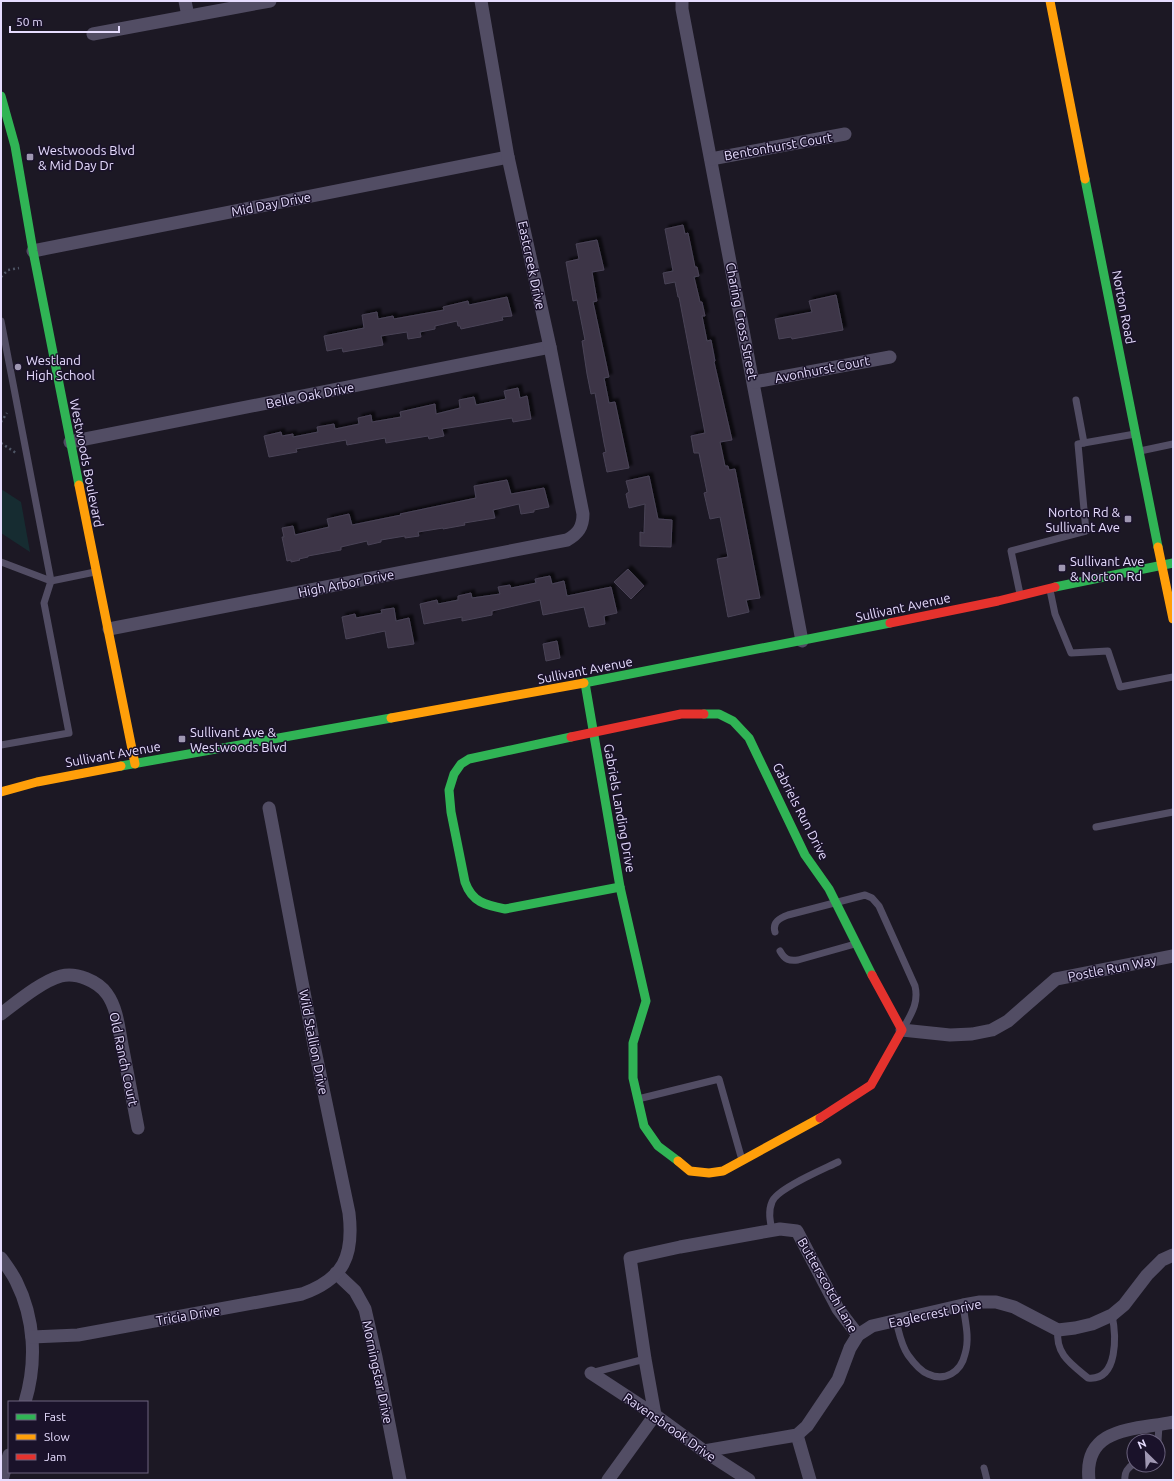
<svg xmlns="http://www.w3.org/2000/svg" width="1174" height="1481" viewBox="0 0 1174 1481" font-family="Ubuntu,sans-serif">
<style>
.green{fill:#162c31}
.building{fill:#3c3646;stroke:#4a4357;filter:url(#shadow)}
.lines{fill:none;stroke-linecap:round;stroke-linejoin:round}
.path{stroke:#4e5565;stroke-width:2.5;stroke-dasharray:2 3;stroke-linecap:butt}
.lane{stroke:#524d64;stroke-width:7}
.street{stroke:#524d64;stroke-width:13}
.fast{stroke:#30b455;stroke-width:9}
.slow{stroke:#ff9f0a;stroke-width:9}
.jam{stroke:#e5322d;stroke-width:9}
.poi-dot{fill:#9f97b2;stroke:#1a122a;stroke-width:1.5}
.labels{text-anchor:middle;stroke-width:3;stroke-linejoin:round;paint-order:stroke}
.street-label{font-size:13px;fill:#e6dcfe;stroke:#1a122a}
.poi-label{font-size:13px;fill:#e6dcfe;stroke:#1a122a;text-anchor:start}
</style>
<defs>
<filter id="shadow"><feDropShadow dx="3.5" dy="-3.5" stdDeviation="1" flood-color="#0009"/></filter>
</defs>
<rect width="100%" height="100%" fill="#1c1824"/>
<polygon class="green" points="1,489 21,502 30,552 1,533"/>
<g class="building">
<polygon points="683,225 685,234 688,233 695,267 697,267 699,276 694,277 700,302 702,302 705,316 702,316 707,341 711,340 715,361 714,362 732,440 720,442 725,466 728,466 729,470 735,469 760,598 746,600 749,612 728,617 717,559 728,557 720,517 710,519 704,493 707,492 699,453 694,453 691,436 705,433 679,297 678,297 675,282 665,284 663,273 673,271 665,229"/>
<polygon points="597,240 604,270 592,272 597,301 593,302 609,377 604,378 609,403 615,402 629,468 607,472 603,453 606,452 604,443 595,393 591,394 587,374 582,341 585,340 577,300 573,301 566,262 579,259 576,244"/>
<polygon points="836,295 843,330 792,339 791,337 779,339 775,319 812,312 809,301"/>
<polygon points="507,297 512,316 502,317 503,320 461,329 460,326 458,326 457,321 435,326 435,329 420,332 421,337 408,339 407,332 381,336 383,345 343,352 342,348 327,351 324,336 364,328 362,315 377,312 378,319 393,316 394,319 444,310 443,307 468,301 469,305"/>
<polygon points="518,388 520,398 527,396 531,419 513,422 512,418 442,429 444,436 429,439 428,436 386,443 385,438 347,445 346,440 296,449 297,452 269,457 264,436 281,432 282,436 293,434 293,437 318,432 317,427 334,424 335,429 359,424 358,418 371,415 372,422 401,417 400,412 435,404 436,414 460,408 459,400 474,397 476,405 506,399 504,391"/>
<polygon points="649,476 658,519 672,520 671,547 640,546 640,532 644,533 645,504 629,508 626,494 629,492 626,481"/>
<polygon points="507,480 511,494 544,488 549,507 534,510 534,512 521,514 519,504 493,510 495,518 464,523 465,525 443,529 443,528 418,532 419,536 405,538 405,536 381,540 381,542 368,545 367,541 341,547 341,550 308,556 308,557 299,559 300,560 291,562 291,560 287,561 282,537 284,537 282,528 293,526 295,535 329,527 327,519 349,514 352,525 401,515 400,514 476,498 474,486"/>
<polygon points="628,569 644,586 631,599 614,582"/>
<polygon points="550,576 552,584 564,581 567,596 611,587 617,613 604,616 605,624 589,627 584,607 543,615 540,600 492,611 492,615 462,621 462,617 424,624 420,604 437,600 438,604 458,600 458,596 471,593 472,598 500,594 498,587 510,585 511,588 536,583 535,579"/>
<polygon points="394,608 396,621 409,618 414,644 388,648 385,631 346,639 342,617 355,614 356,618 382,613 381,610"/>
<polygon points="557,641 560,658 546,661 543,644"/>
</g>
<g class="lines">
<g class="path">
<polyline points="1,277 8,270 19,268"/>
<polyline points="1,422 7,413"/>
<polyline points="1,443 16,453"/>
</g>
<g class="lane">
<polyline points="1,321 51,581 44,603 69,733 1,745"/>
<polyline points="1076,400 1084,443"/>
<polyline points="1140,451 1173,444"/>
<polyline points="1,562 51,581 95,572"/>
<polyline points="1050,590 1055,614 1071,653 1108,651 1120,687 1173,677"/>
<polyline points="1020,594 1011,551 1086,531 1078,444 1135,434"/>
<polyline points="1096,827 1173,812"/>
<path d="M775,932c-3,-10 5,-14 13,-17l77,-20 7,3 7,8 36,80c4,17 -4,28 -12,43"/>
<path d="M780,951c5,9 9,10 18,9l57,-16"/>
<polyline points="638,1099 719,1079 742,1160"/>
<path d="M772,1230c-2,-9 -4,-19 0,-28 4,-13 52,-33 66,-40"/>
<path d="M896,1321c3,11 5,24 12,34 5,7 12,16 20,19 17,8 33,-2 37,-20 5,-16 0,-33 -2,-49"/>
<path d="M1058,1330c-3,24 13,34 30,48 31,3 28,-44 24,-63"/>
<polyline points="591,1373 645,1359"/>
<polyline points="1158,1441 1159,1425"/>
<polyline points="984,1468 987,1480"/>
<path d="M1125,1480c-1,-7 3,-13 9,-16"/>
</g>
<g class="street">
<polyline points="185,1 188,16"/>
<polyline points="682,1 682,9 802,641"/>
<polyline points="93,34 270,1"/>
<polyline points="711,159 845,134"/>
<polyline points="33,251 508,157"/>
<polyline points="754,382 890,357"/>
<polyline points="70,442 550,347"/>
<path d="M109,629l458,-89c11,-6 16,-13 16,-26l-33,-167 -42,-190 -27,-156"/>
<path d="M1,1014c16,-12 41,-33 60,-38 15,-4 37,5 46,18 11,15 12,38 16,56 5,26 10,52 15,78"/>
<polyline points="902,1030 950,1035 972,1034 992,1030 1008,1021 1056,979 1173,956"/>
<path d="M1,1258c5,7 11,15 15,23 19,38 21,81 9,121"/>
<polyline points="336,1273 355,1291 365,1309 376,1357 400,1480"/>
<path d="M32,1337l46,-2 224,-41c42,-15 52,-38 47,-81l-34,-163 -46,-242"/>
<polyline points="591,1373 655,1415 704,1451 749,1480"/>
<polyline points="655,1415 645,1359 630,1258 680,1247 780,1229 797,1231 838,1309 858,1335"/>
<polyline points="797,1435 810,1480"/>
<polyline points="704,1451 797,1435 807,1426 838,1380 850,1348 858,1335 872,1326 963,1305 980,1302 996,1302 1014,1307 1058,1330 1075,1328 1092,1324 1112,1315 1124,1305 1147,1275 1162,1260 1173,1255"/>
<polyline points="2,1480 9,1455"/>
<polyline points="608,1480 655,1415"/>
<path d="M1089,1480c-6,-54 47,-50 84,-58"/>
</g>
<g class="fast">
<polyline points="1,96 15,146 33,251 79,485"/>
<polyline points="1085,179 1158,547"/>
<polyline points="1055,587 1173,563"/>
<polyline points="584,683 890,623"/>
<polyline points="585,683 620,887 646,1001 633,1043 633,1078 644,1126 658,1146 678,1161"/>
<polyline points="704,714 719,714 733,721 749,738 805,855 829,889 872,975"/>
<path d="M571,737l-102,22 -8,5 -7,10 -5,16 2,22 14,70c7,20 20,23 40,27l115,-22"/>
<polyline points="121,766 391,718"/>
</g>
<g class="slow">
<polyline points="1050,1 1085,179"/>
<polyline points="79,485 135,764"/>
<polyline points="1158,547 1173,619"/>
<polyline points="391,718 584,683"/>
<polyline points="1,792 37,782 121,766"/>
<polyline points="678,1161 690,1171 709,1173 723,1171 820,1118"/>
</g>
<g class="jam">
<polyline points="890,623 998,601 1055,587"/>
<polyline points="571,737 681,714 704,714"/>
<polyline points="820,1118 871,1085 902,1030 872,975"/>
</g>
</g>
<g class="poi-dot">
<rect x="26" y="153" width="8" height="8" rx="2"/>
<circle cx="18" cy="367" r="4"/>
<rect x="1124" y="515" width="8" height="8" rx="2"/>
<rect x="1058" y="564" width="8" height="8" rx="2"/>
<rect x="178" y="735" width="8" height="8" rx="2"/>
</g>
<g class="labels">
<g class="street-label">
<text transform="translate(778 146) rotate(-10)" y="5">Bentonhurst Court</text>
<text transform="translate(271 204) rotate(-11)" y="5">Mid Day Drive</text>
<text transform="translate(532 265) rotate(78)" y="5">Eastcreek Drive</text>
<text transform="translate(1124 307) rotate(79)" y="5">Norton Road</text>
<text transform="translate(742 321) rotate(79)" y="5">Charing Cross Street</text>
<text transform="translate(822 369) rotate(-11)" y="5">Avonhurst Court</text>
<text transform="translate(310 395) rotate(-11)" y="5">Belle Oak Drive</text>
<text transform="translate(87 463) rotate(79)" y="5">Westwoods Boulevard</text>
<text transform="translate(346 583) rotate(-11)" y="5">High Arbor Drive</text>
<text transform="translate(903 607) rotate(-12)" y="5">Sullivant Avenue</text>
<text transform="translate(585 670) rotate(-11)" y="5">Sullivant Avenue</text>
<text transform="translate(113 754) rotate(-10)" y="5">Sullivant Avenue</text>
<text transform="translate(620 808) rotate(80)" y="5">Gabriels Landing Drive</text>
<text transform="translate(801 811) rotate(63)" y="5">Gabriels Run Drive</text>
<text transform="translate(1112 968) rotate(-11)" y="5">Postle Run Way</text>
<text transform="translate(314 1042) rotate(79)" y="5">Wild Stallion Drive</text>
<text transform="translate(124 1059) rotate(78)" y="5">Old Ranch Court</text>
<text transform="translate(828 1285) rotate(60)" y="5">Butterscotch Lane</text>
<text transform="translate(935 1313) rotate(-12)" y="5">Eaglecrest Drive</text>
<text transform="translate(188 1315) rotate(-10)" y="5">Tricia Drive</text>
<text transform="translate(378 1372) rotate(78)" y="5">Morningstar Drive</text>
<text transform="translate(670 1427) rotate(35)" y="5">Ravensbrook Drive</text>
</g>
<g class="poi-label">
<text x="38" y="155">Westwoods Blvd<tspan x="38" dy="15">&amp; Mid Day Dr</tspan></text>
<text x="26" y="365">Westland<tspan x="26" dy="15">High School</tspan></text>
<text x="1120" y="517" text-anchor="end">Norton Rd &amp;<tspan x="1120" dy="15">Sullivant Ave</tspan></text>
<text x="1070" y="566">Sullivant Ave<tspan x="1070" dy="15">&amp; Norton Rd</tspan></text>
<text x="190" y="737">Sullivant Ave &amp;<tspan x="190" dy="15">Westwoods Blvd</tspan></text>
</g>
</g>
<rect width="1174" height="1481" fill="none" stroke="#e6dcfe" stroke-width="4"/>
<rect x="8" y="1401" width="140" height="72" fill="#1a122a" stroke="#6c637f"/>
<rect x="16" y="1414" width="20" height="6" fill="#30b455" stroke="#6c637f"/>
<text x="44" y="1421" font-size="12" fill="#e6dcfe">Fast</text>
<rect x="16" y="1434" width="20" height="6" fill="#ff9f0a" stroke="#6c637f"/>
<text x="44" y="1441" font-size="12" fill="#e6dcfe">Slow</text>
<rect x="16" y="1454" width="20" height="6" fill="#e5322d" stroke="#6c637f"/>
<text x="44" y="1461" font-size="12" fill="#e6dcfe">Jam</text>
<g transform="translate(1146 1453) rotate(336)"><circle r="19" fill="#1a122a" stroke="#6c637f"/>
<path d="M0-3L7 15L0 10L-7 15Z" fill="#9f97b2"/>
<text y="-6" font-size="11" font-weight="bold" text-anchor="middle" fill="#e6dcfe">N</text>
</g>
<path d="M10 26v6h109v-6" fill="none" stroke="#e6dcfe" stroke-width="2"/>
<text x="16" y="26" font-size="12" fill="#e6dcfe" stroke="#1a122a" stroke-width="3" paint-order="stroke">50 m</text>
</svg>
